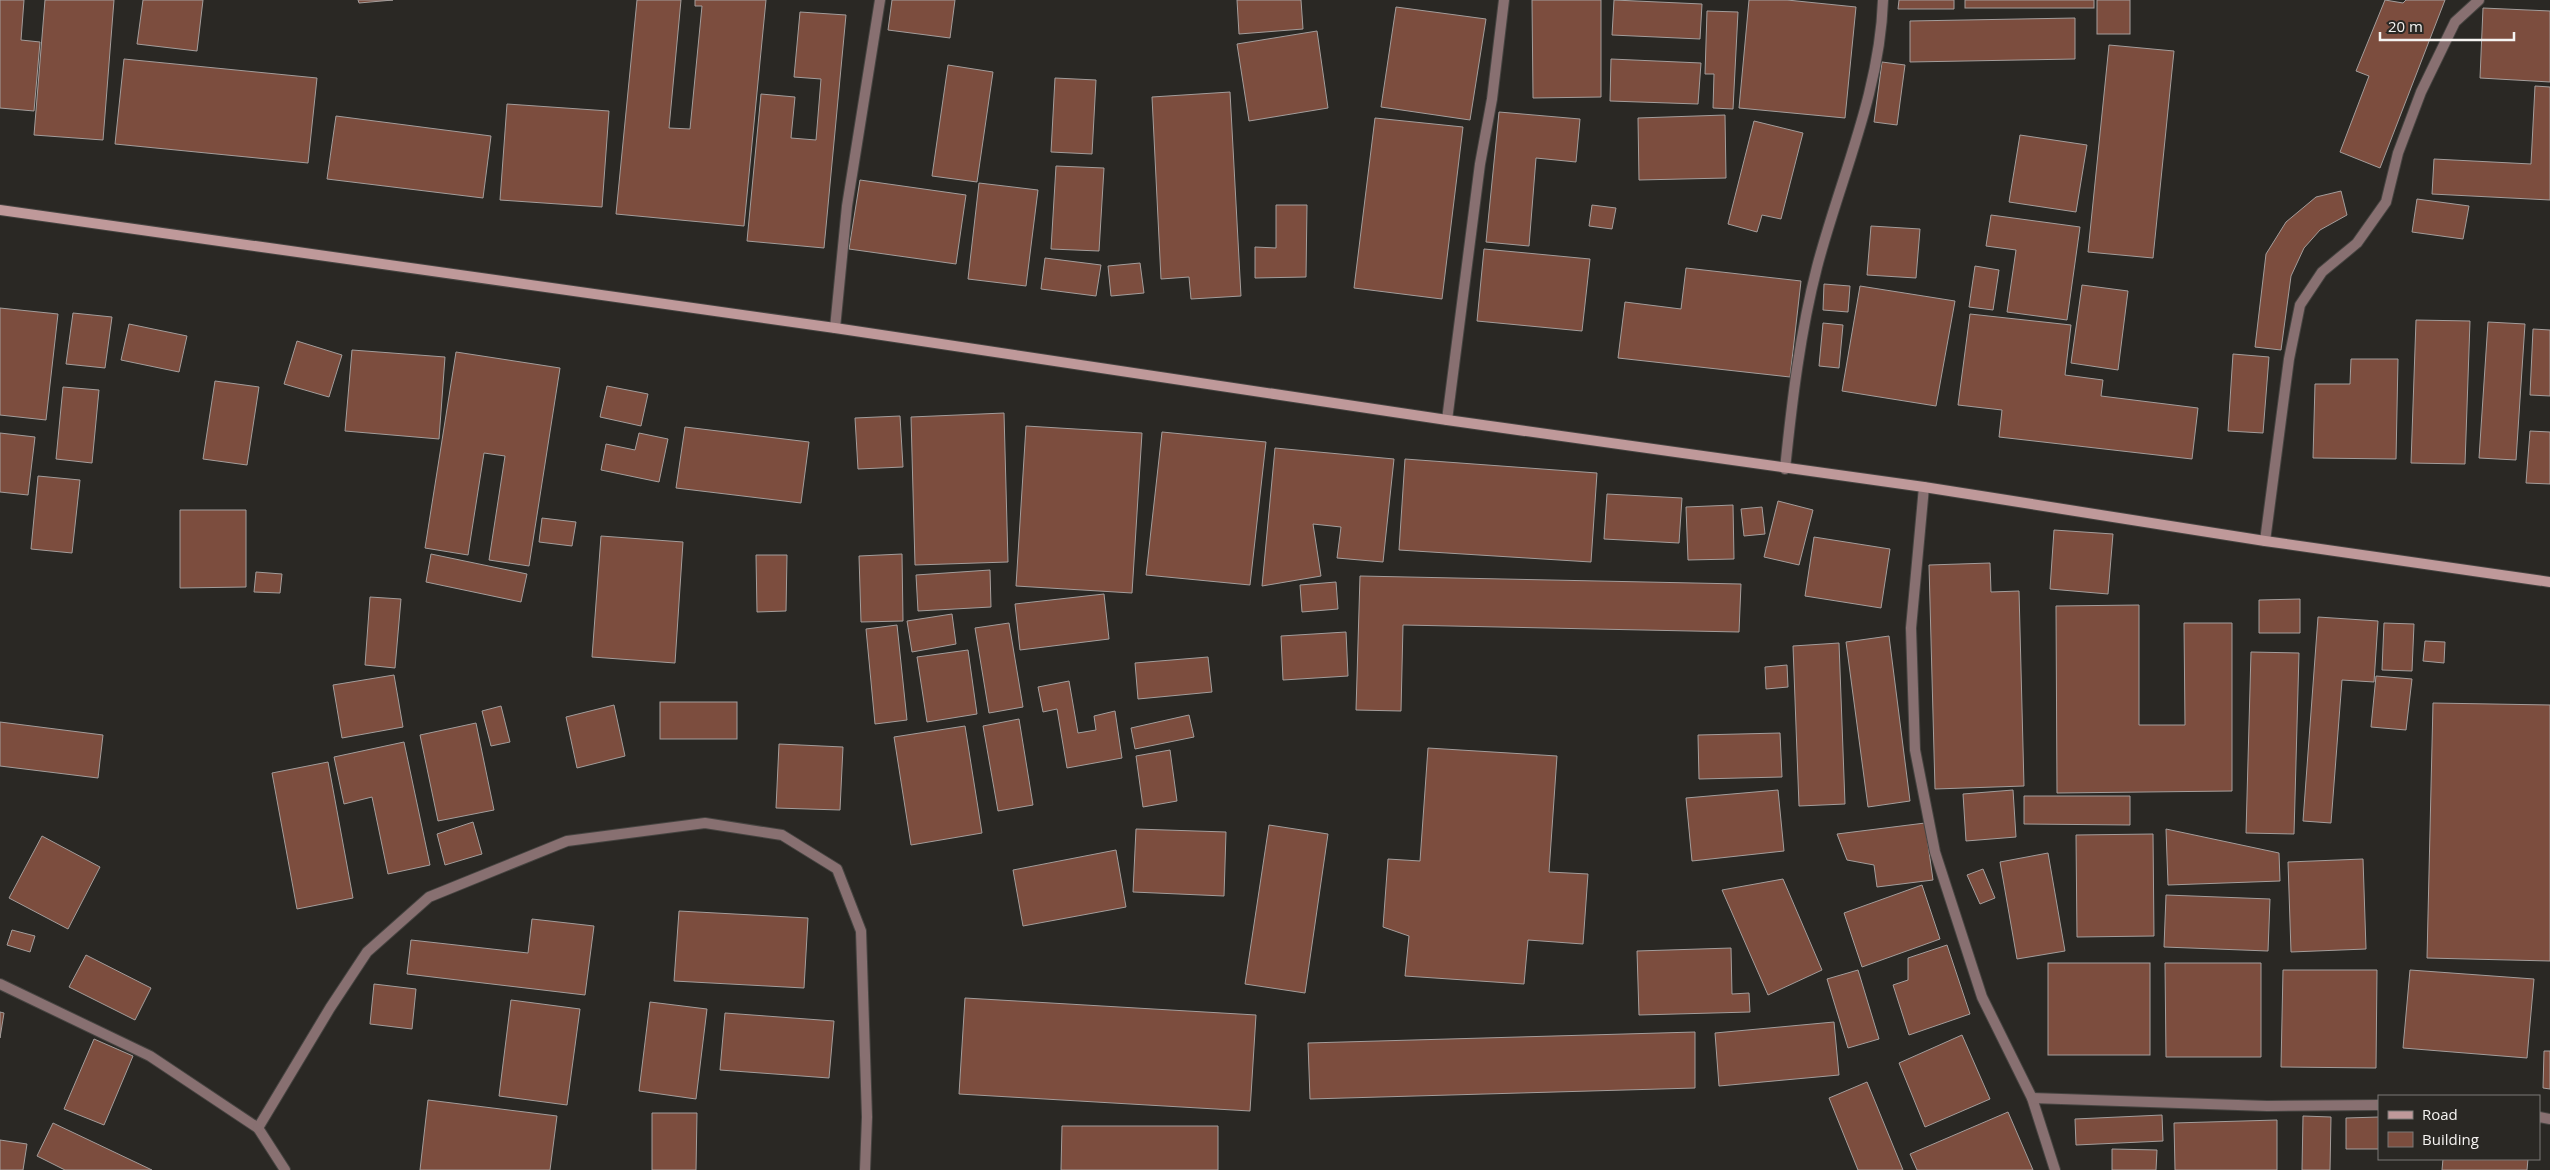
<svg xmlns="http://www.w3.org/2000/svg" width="2550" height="1170" viewBox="0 0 2550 1170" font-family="'Open Sans',sans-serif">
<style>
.building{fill:#7c4d3e;stroke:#a39d9b}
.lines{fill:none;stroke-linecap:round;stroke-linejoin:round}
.street-casing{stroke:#464441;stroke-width:12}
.secondary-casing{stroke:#464441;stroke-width:12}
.street{stroke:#887071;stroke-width:10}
.secondary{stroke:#bf999a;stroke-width:10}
</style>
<rect width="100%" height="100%" fill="#2a2824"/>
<g class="building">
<polygon points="0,0 24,0 21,40 40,42 34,111 0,108"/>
<polygon points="45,0 114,0 103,140 34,135"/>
<polygon points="143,0 203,0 197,51 137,44"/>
<polygon points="358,0 393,0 359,3"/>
<polygon points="637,0 681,0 669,128 690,129 702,6 695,6 695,0 766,0 744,226 616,214"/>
<polygon points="892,0 955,0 950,38 888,30"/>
<polygon points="1237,0 1301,0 1303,29 1239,34"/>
<polygon points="1532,0 1601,0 1601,97 1533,98"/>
<polygon points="1614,0 1702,4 1700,39 1612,35"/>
<polygon points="1749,0 1787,0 1856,7 1845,118 1739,108"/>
<polygon points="1899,0 1954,0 1954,9 1898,9"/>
<rect x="1965" y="0" width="129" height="8"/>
<rect x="2097" y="0" width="33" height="34"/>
<polygon points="2385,0 2403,3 2406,0 2445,0 2380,168 2340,152 2369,76 2356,71"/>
<polygon points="1396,7 1486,19 1470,120 1381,107"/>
<polygon points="2483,8 2550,11 2550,82 2480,78"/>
<polygon points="1707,11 1738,12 1733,109 1713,108 1714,74 1705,74"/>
<polygon points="800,12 846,15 824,248 747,241 761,94 795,97 791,138 816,140 821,79 794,77"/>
<polygon points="2075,18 2075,59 1910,62 1910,21"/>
<polygon points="1317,31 1328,108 1249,121 1237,44"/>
<polygon points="2109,45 2174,51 2153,258 2088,252"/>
<polygon points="124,59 317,78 308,163 115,144"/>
<polygon points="1611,59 1701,63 1698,104 1610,101"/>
<polygon points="1882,62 1905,65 1897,125 1874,122"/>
<polygon points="948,65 993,72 977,182 932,176"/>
<polygon points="1055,78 1096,80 1092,154 1051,152"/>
<polygon points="2535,86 2550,87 2550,200 2432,194 2434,159 2531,164"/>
<polygon points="1230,92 1241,296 1191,299 1189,277 1161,279 1152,97"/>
<polygon points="507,104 609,111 602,207 500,200"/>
<polygon points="1499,112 1580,119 1576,162 1536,158 1529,246 1486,242"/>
<polygon points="1725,115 1726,178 1639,180 1638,118"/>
<polygon points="336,116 491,136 483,198 327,179"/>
<polygon points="1375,118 1463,127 1442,299 1354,288"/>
<polygon points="1754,121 1803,133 1781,219 1762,215 1757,232 1728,224"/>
<polygon points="2020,135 2087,145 2076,212 2009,202"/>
<polygon points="1056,166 1104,168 1099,251 1051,249"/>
<polygon points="860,180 966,195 956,264 849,249"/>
<polygon points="979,183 1038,190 1026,286 968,279"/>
<polygon points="2341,191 2347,215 2320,230 2304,248 2291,276 2281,350 2255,347 2266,254 2286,222 2316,197"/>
<polygon points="2417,199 2469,206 2463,239 2412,232"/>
<polygon points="1276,205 1307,205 1306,277 1255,278 1255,247 1276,248"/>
<polygon points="1592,205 1616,208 1612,229 1589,226"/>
<polygon points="1991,215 2080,227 2067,320 2007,312 2016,250 1986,246"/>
<polygon points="1871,226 1920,229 1916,278 1867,275"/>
<polygon points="1484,249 1590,259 1582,331 1477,321"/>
<polygon points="1045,258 1101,265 1096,296 1041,289"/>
<polygon points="1140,263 1144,293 1111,296 1108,266"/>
<polygon points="1975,266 1999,270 1993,310 1969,307"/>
<polygon points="1686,268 1801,281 1790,377 1618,358 1625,302 1681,309"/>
<polygon points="1824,284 1850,286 1848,312 1823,310"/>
<polygon points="2082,285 2128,291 2118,370 2071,363"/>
<polygon points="1860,286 1955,301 1936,406 1842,391"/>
<polygon points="0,308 58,314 46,420 0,415"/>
<polygon points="73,313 112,317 105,368 66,364"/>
<polygon points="1970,314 2071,325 2065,375 2103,380 2101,396 2198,408 2192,459 1999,437 2002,410 1958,405"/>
<polygon points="2416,320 2470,321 2465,464 2411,463"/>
<polygon points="2488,322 2525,324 2516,460 2479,458"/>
<polygon points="1823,323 1843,325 1839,368 1819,366"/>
<polygon points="129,324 187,336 179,372 121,360"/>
<polygon points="2533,329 2550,330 2550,396 2530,395"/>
<polygon points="297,341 342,355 329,397 284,384"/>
<polygon points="352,350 445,357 439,439 345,431"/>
<polygon points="456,352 560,368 529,566 489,560 505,456 484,453 468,555 425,548"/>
<polygon points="2233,354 2269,357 2263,433 2228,431"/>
<polygon points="2351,359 2398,359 2396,459 2313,458 2315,384 2350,384"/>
<polygon points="215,381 259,387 247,465 203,459"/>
<polygon points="607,386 648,394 641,426 600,417"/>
<polygon points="63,387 99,390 92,463 56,459"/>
<polygon points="1004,413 1008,562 915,565 911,417"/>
<polygon points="900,416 903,467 858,469 855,418"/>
<polygon points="1026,426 1142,433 1132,593 1016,586"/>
<polygon points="685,427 809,442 801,503 676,488"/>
<polygon points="2530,431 2550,432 2550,484 2526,483"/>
<polygon points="1162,432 1266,442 1250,585 1146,575"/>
<polygon points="0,433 35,437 28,495 0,492"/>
<polygon points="639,433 668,439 659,482 601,470 606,444 635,450"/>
<polygon points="1275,448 1394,459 1383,562 1337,558 1341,527 1313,524 1321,576 1262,586"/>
<polygon points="1405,459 1597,473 1591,562 1399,550"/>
<polygon points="38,476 80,480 72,553 31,549"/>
<polygon points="1607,494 1682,498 1679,543 1604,539"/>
<polygon points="1778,501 1813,510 1799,565 1764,557"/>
<polygon points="1733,505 1734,559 1688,560 1686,507"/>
<polygon points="1762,507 1765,534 1744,536 1741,509"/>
<polygon points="180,510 246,510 246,587 180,588"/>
<polygon points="542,518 576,522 572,546 539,542"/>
<polygon points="2054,530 2113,534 2108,594 2050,589"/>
<polygon points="601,536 683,542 675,663 592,657"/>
<polygon points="1814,537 1890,549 1881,608 1805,596"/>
<polygon points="431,554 527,574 521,602 426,582"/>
<polygon points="902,554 903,621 861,622 859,556"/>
<polygon points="756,555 787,555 786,611 757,612"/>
<polygon points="1990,563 1991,592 2019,591 2024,786 1935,789 1929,565"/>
<polygon points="990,570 991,607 918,611 916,575"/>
<polygon points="256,572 282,574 280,593 254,592"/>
<polygon points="1360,576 1741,584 1739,632 1403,625 1401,711 1356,710"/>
<polygon points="1336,582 1338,609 1302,612 1300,585"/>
<polygon points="1104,594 1109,639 1020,650 1015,604"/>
<polygon points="370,597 401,599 395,668 365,665"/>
<polygon points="2300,599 2300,633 2259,633 2259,600"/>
<polygon points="2139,605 2139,725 2185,725 2184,623 2232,623 2232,791 2057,793 2056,606"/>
<polygon points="952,614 956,644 912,652 907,621"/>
<polygon points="2318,617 2378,621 2374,682 2342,680 2331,823 2303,821"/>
<polygon points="1009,623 1023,707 989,713 975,628"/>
<polygon points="2384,623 2414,624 2412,671 2382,670"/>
<polygon points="897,625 907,720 875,724 866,629"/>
<polygon points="1346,632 1348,676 1283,680 1281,636"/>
<polygon points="1889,636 1910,801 1868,807 1846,642"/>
<polygon points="2425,641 2445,642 2444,663 2423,661"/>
<polygon points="1839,643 1845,804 1799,806 1793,646"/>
<polygon points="968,650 977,714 927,722 917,657"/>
<polygon points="2251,652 2299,653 2294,834 2246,833"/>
<polygon points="1208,657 1212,692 1138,699 1135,663"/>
<polygon points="1787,665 1788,687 1766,689 1765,667"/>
<polygon points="394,675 403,727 342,738 333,685"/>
<polygon points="2376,676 2412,679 2406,730 2371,727"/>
<polygon points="1069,681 1078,733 1096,730 1094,716 1115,711 1122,758 1067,768 1057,709 1043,712 1038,687"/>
<rect x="660" y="702" width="77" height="37"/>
<polygon points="2433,703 2550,705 2550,961 2427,958"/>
<polygon points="614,705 625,756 577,768 566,717"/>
<polygon points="501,706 510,742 491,746 482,711"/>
<polygon points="1189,715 1194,737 1135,749 1131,728"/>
<polygon points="1019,719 1033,805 998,811 983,726"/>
<polygon points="0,722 103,735 98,778 0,766"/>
<polygon points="476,723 494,810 438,821 420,735"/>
<polygon points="965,726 982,833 911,845 894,737"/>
<polygon points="1780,733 1782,777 1699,779 1698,735"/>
<polygon points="404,742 430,865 388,874 372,797 344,804 334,757"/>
<polygon points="779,744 843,747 840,810 776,808"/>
<polygon points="1428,748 1557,756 1549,872 1588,874 1583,944 1528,940 1524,984 1405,976 1409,936 1383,927 1388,859 1420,861"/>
<polygon points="1170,750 1177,801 1143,807 1136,756"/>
<polygon points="328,762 353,898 297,909 272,773"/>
<polygon points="1778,790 1784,851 1692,861 1686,798"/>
<polygon points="2013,790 2016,837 1966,841 1963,794"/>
<polygon points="2024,796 2130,796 2130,825 2024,824"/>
<polygon points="473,822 482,854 445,865 437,834"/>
<polygon points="1925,823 1933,880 1877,887 1874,865 1847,860 1837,834"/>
<polygon points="1269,825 1328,834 1305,993 1245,984"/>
<polygon points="1136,829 1226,832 1224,896 1133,892"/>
<polygon points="2166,829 2279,853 2280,881 2168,885"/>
<polygon points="2153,834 2154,936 2077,937 2076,835"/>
<polygon points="42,836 100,867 68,929 9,898"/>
<polygon points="1116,850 1126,907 1023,926 1013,870"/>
<polygon points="2048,853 2065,951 2017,959 2000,862"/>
<polygon points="2363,859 2366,949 2291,952 2288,862"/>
<polygon points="1983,869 1995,898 1980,904 1967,875"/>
<polygon points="1783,879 1822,970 1768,995 1722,890"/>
<polygon points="1922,885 1940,939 1862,967 1844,913"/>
<polygon points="2166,895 2270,899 2268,951 2164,947"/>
<polygon points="679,911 808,918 804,988 674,981"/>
<polygon points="532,919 594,926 585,995 407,974 411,940 528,953"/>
<polygon points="12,930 35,936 30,952 7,945"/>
<polygon points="1947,945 1970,1014 1909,1035 1893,985 1908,980 1908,958"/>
<polygon points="1731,948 1732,994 1749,993 1750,1012 1639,1015 1637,951"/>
<polygon points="86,955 151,988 135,1020 69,987"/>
<rect x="2048" y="963" width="102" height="92"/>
<polygon points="2165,963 2261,963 2261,1057 2166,1057"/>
<polygon points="1858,970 1879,1039 1848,1048 1827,979"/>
<polygon points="2283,970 2377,970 2376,1068 2281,1067"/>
<polygon points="2410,970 2534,979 2527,1058 2403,1048"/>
<polygon points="374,984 416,989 412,1029 370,1024"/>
<polygon points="965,998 1256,1015 1250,1111 959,1094"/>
<polygon points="511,1000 580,1009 567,1105 499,1096"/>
<polygon points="650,1002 707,1009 696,1099 639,1091"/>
<polygon points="0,1012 4,1013 0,1038"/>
<polygon points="725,1013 834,1021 829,1078 720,1070"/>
<polygon points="1834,1022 1839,1075 1719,1086 1715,1033"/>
<polygon points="1695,1032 1695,1088 1310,1099 1308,1043"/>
<polygon points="1962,1035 1990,1099 1925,1127 1899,1063"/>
<polygon points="94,1039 133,1056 104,1125 64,1109"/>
<polygon points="2544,1051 2550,1051 2550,1089 2543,1088"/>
<polygon points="1867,1082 1903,1170 1858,1170 1829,1098"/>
<polygon points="428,1100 557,1116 550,1170 420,1170"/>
<polygon points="2008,1112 2033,1170 1917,1170 1910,1154"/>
<polygon points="652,1113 697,1113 696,1170 652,1170"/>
<polygon points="2162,1115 2163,1141 2076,1145 2075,1119"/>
<polygon points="2303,1116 2331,1117 2330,1170 2302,1170"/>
<polygon points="2379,1117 2379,1149 2346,1149 2346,1118"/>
<polygon points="2277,1120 2277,1170 2175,1170 2174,1123"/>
<polygon points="53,1123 152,1170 65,1170 37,1156"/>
<polygon points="1062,1126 1218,1126 1218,1170 1061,1170"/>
<polygon points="0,1140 27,1144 23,1170 0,1170"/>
<polygon points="2112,1149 2157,1150 2156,1170 2112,1170"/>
<polygon points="2443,1159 2528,1159 2527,1170 2442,1170"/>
</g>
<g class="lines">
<g class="street-casing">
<g id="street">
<polyline points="835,328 847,206 880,0"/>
<polyline points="1447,420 1480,164 1492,99 1504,0"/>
<path d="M1785,469c7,-68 15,-136 32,-202 23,-88 63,-174 66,-267"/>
<polyline points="1924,487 1911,628 1915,750 1935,852 1982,997 2032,1098 2055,1170"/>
<polyline points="2265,541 2289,359 2300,305 2322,272 2357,243 2386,202 2398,153 2421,92 2455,22 2479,0"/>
<polyline points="0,984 150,1056 258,1128 285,1170"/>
<polyline points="2032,1098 2267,1106 2379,1105"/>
<polyline points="2539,1117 2550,1119"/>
<polyline points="258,1128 330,1008 367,952 429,897 567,841 705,823 782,835 837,869 861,931 867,1117 865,1170"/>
</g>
</g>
<g class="secondary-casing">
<polyline id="secondary" points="0,210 835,328 1447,420 1924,487 2265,541 2550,582"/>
</g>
<use href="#street" class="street"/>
<use href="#secondary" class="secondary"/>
</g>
<rect x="2378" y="1095" width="162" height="65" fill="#2a2824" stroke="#7b7976"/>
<rect x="2388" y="1111" width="25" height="8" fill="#bf999a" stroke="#7b7976"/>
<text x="2422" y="1120" font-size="15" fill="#f5f3f1">Road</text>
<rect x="2388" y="1132" width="25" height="15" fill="#7c4d3e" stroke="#7b7976"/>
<text x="2422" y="1145" font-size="15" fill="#f5f3f1">Building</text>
<path d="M2380 32v8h134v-8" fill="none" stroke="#f5f3f1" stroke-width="2.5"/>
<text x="2388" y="32" font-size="15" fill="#f5f3f1" stroke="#2a2824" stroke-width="4" paint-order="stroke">20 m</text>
</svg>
